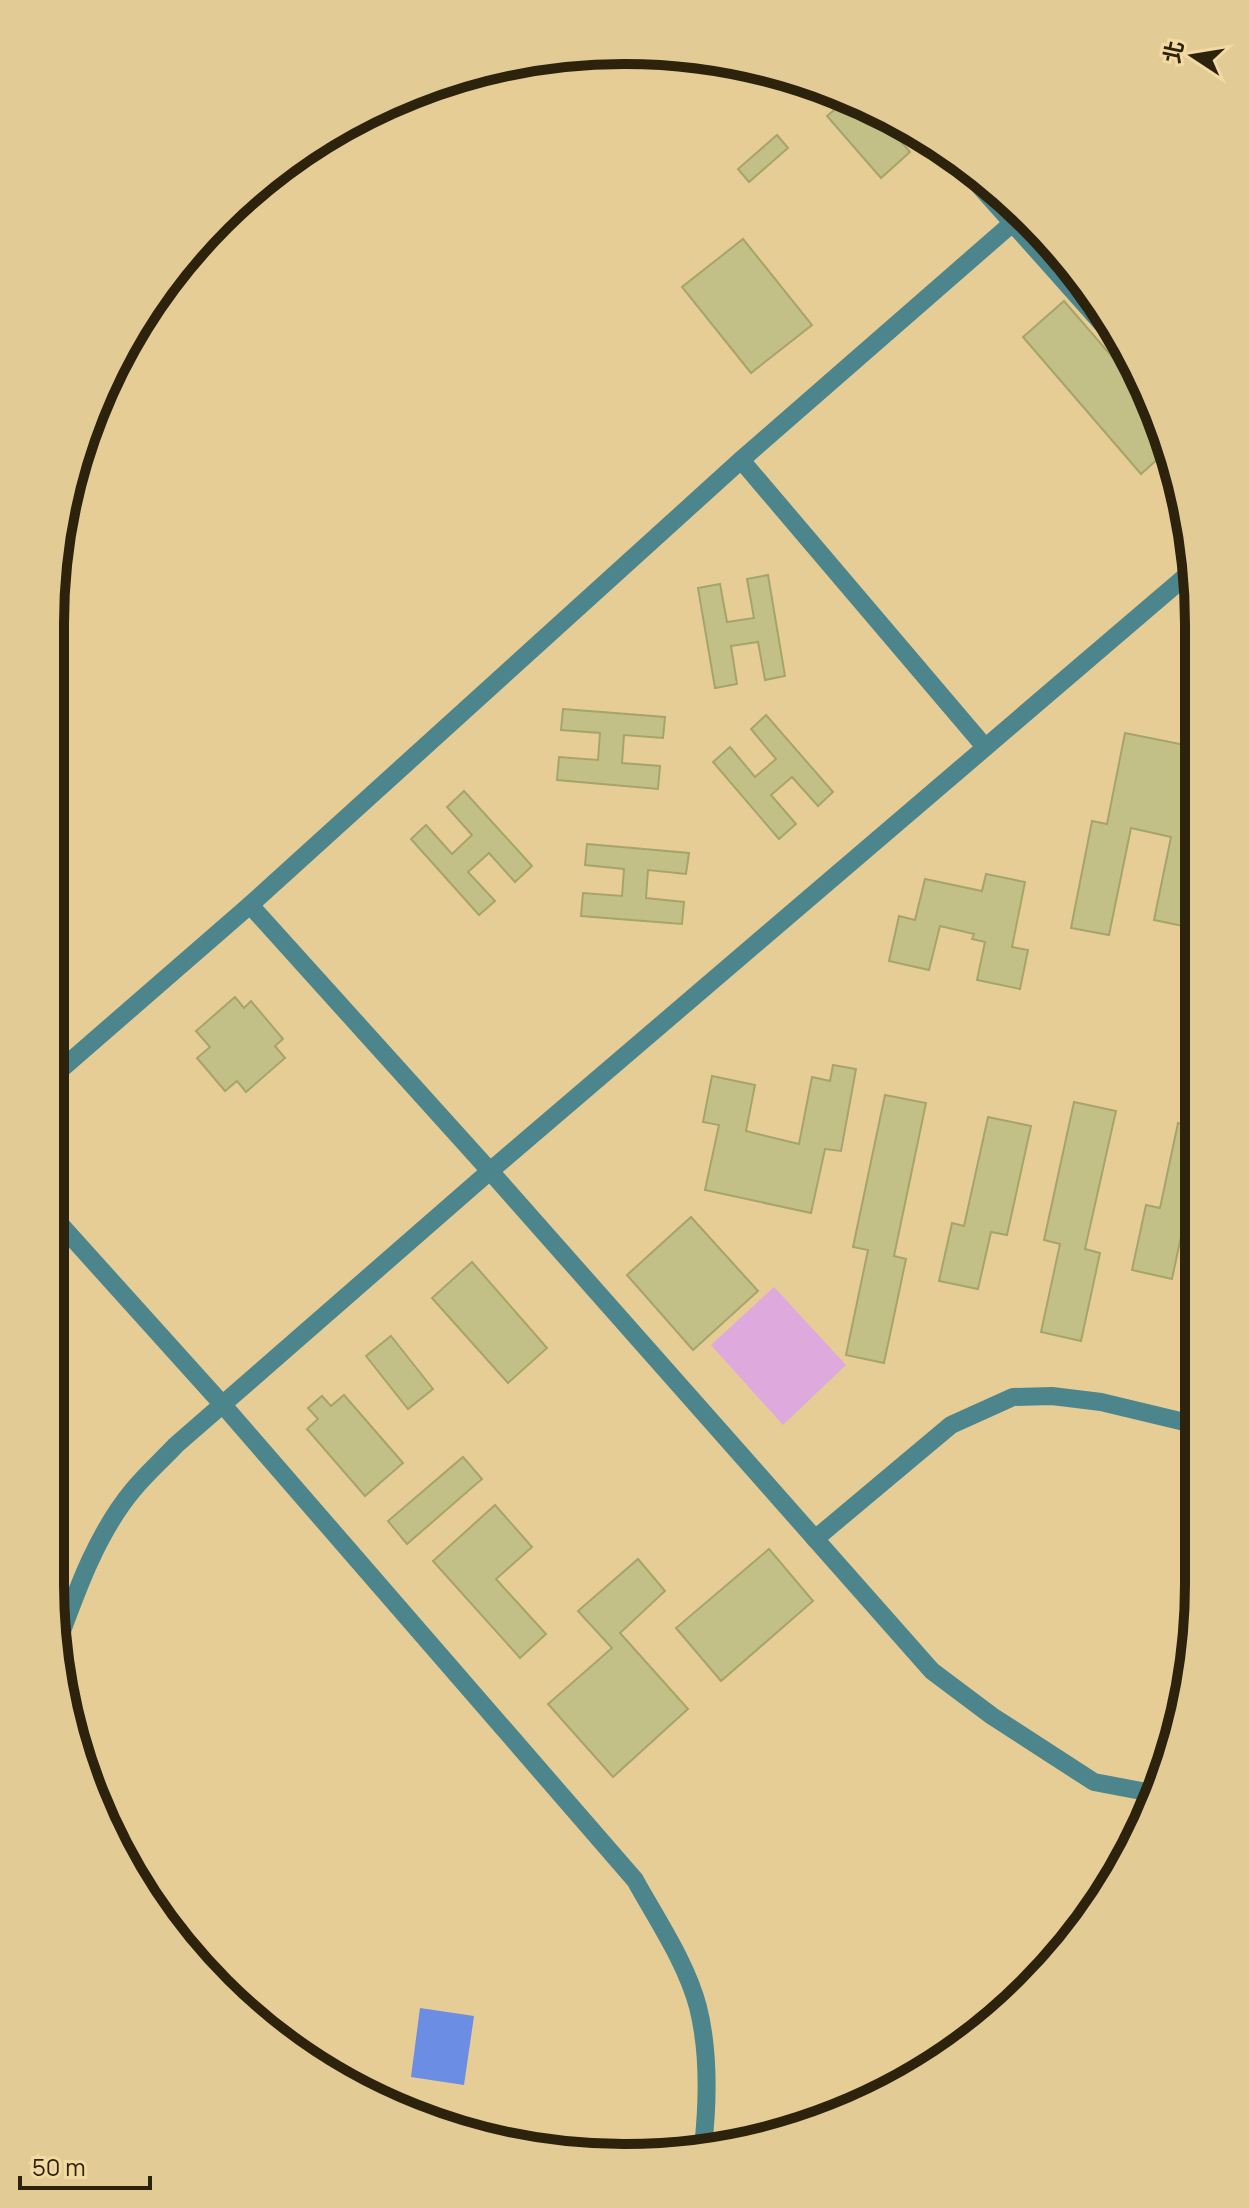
<svg xmlns="http://www.w3.org/2000/svg" width="1249" height="2208" viewBox="0 0 1249 2208" font-family="Manrope,'Noto Sans TC',sans-serif">
<style>
.green{fill:#dea9dd}
.water{fill:#6b8de3}
.building{fill:#c2c086;stroke:#a6a46b;stroke-width:2}
.lines{fill:none;stroke-linecap:round;stroke-linejoin:round}
.minor{stroke:#4d858d;stroke-width:18}
.rim{fill:none;stroke:#2d230d;stroke-width:10}
</style>
<rect width="100%" height="100%" fill="#e6cd96"/>
<polygon class="green" points="774,1287 846,1365 783,1425 711,1345"/>
<polygon class="water" points="420,2008 474,2016 464,2085 411,2077"/>
<g class="building">
<polygon points="848,98 874,110 910,152 881,178 827,116"/>
<polygon points="777,135 788,148 749,182 738,169"/>
<polygon points="743,239 812,325 751,373 682,287"/>
<polygon points="1064,301 1147,397 1168,439 1170,448 1141,474 1023,337"/>
<polygon points="768,575 785,676 765,680 758,642 731,646 737,684 715,688 698,588 720,584 727,622 754,618 747,579"/>
<polygon points="563,709 665,717 663,738 624,735 622,763 660,766 658,789 557,780 559,757 598,760 600,733 561,730"/>
<polygon points="766,715 833,792 818,806 792,777 771,795 796,824 779,839 713,762 730,747 755,777 776,759 751,729"/>
<polygon points="1125,733 1195,747 1195,917 1193,928 1154,920 1171,837 1131,828 1109,935 1071,928 1092,821 1107,824"/>
<polygon points="464,791 532,866 515,882 489,853 468,872 495,901 479,915 411,839 426,825 452,854 472,835 447,807"/>
<polygon points="587,844 689,853 686,874 648,870 646,898 684,902 682,924 581,916 583,893 622,896 624,869 585,865"/>
<polygon points="986,874 1025,882 1012,947 1028,950 1020,989 977,980 985,942 972,939 974,934 940,926 929,970 889,961 899,916 915,920 925,879 982,891"/>
<polygon points="235,997 244,1008 251,1001 283,1039 275,1046 285,1058 246,1092 237,1081 225,1091 197,1058 210,1047 196,1031"/>
<polygon points="833,1065 856,1069 841,1151 825,1149 811,1213 705,1190 719,1125 703,1122 712,1076 755,1085 746,1131 799,1144 812,1077 830,1081"/>
<polygon points="885,1095 926,1103 894,1256 906,1259 884,1363 846,1355 868,1250 853,1247"/>
<polygon points="1074,1102 1116,1111 1085,1249 1100,1253 1081,1341 1041,1332 1060,1244 1044,1240"/>
<polygon points="988,1117 1031,1126 1007,1235 991,1232 978,1289 939,1281 952,1223 964,1226"/>
<polygon points="1178,1123 1196,1127 1196,1215 1186,1213 1172,1279 1132,1270 1146,1205 1160,1208"/>
<polygon points="691,1217 758,1291 693,1350 627,1275"/>
<polygon points="472,1262 547,1348 508,1383 432,1298"/>
<polygon points="391,1336 433,1389 408,1409 366,1356"/>
<polygon points="344,1395 403,1463 365,1496 307,1429 318,1419 308,1408 322,1396 331,1406"/>
<polygon points="463,1457 482,1479 407,1544 388,1521"/>
<polygon points="495,1505 532,1547 496,1579 546,1634 520,1658 433,1561"/>
<polygon points="769,1549 813,1601 721,1681 676,1628"/>
<polygon points="638,1559 665,1591 620,1633 688,1709 613,1777 548,1704 612,1648 578,1611"/>
</g>
<g class="lines">
<g class="minor">
<polyline points="960,164 1122,346"/>
<polyline points="741,460 985,747"/>
<polyline points="250,905 490,1171 932,1671 992,1716 1094,1782 1157,1794"/>
<polyline points="51,1078 250,905 741,460 1024,213"/>
<path d="M50,1213l173,192 412,475c22,40 51,82 63,127 11,44 10,95 5,140"/>
<polyline points="815,1539 951,1425 1013,1397 1052,1396 1101,1402 1197,1425"/>
<path d="M59,1639c19,-52 39,-107 74,-149 13,-16 29,-30 43,-45l314,-274 704,-602"/>
</g>
</g>
<path d="M0 0H1249V2208H0ZM624 64H625A560 560 0 0 1 1185 624V1584A560 560 0 0 1 625 2144H624A560 560 0 0 1 64 1584V624A560 560 0 0 1 624 64Z" fill="#e3cb96" fill-rule="evenodd"/>
<path class="rim" d="M624 64H625A560 560 0 0 1 1185 624V1584A560 560 0 0 1 625 2144H624A560 560 0 0 1 64 1584V624A560 560 0 0 1 624 64Z"/>
<g transform="translate(1193 56) rotate(282)" stroke="#f3daa2" stroke-width="6" paint-order="stroke">
<path d="M0-6L14 30L0 20L-14 30Z" fill="#2d230d"/>
<text y="-12" font-size="22" font-weight="bold" text-anchor="middle" fill="#2d230d">北</text>
</g>
<path d="M20 2176v12h130v-12" fill="none" stroke="#2d230d" stroke-width="4"/>
<text x="32" y="2176" font-size="24" fill="#2d230d" stroke="#f3daa2" stroke-width="6" paint-order="stroke">50 m</text>
</svg>
